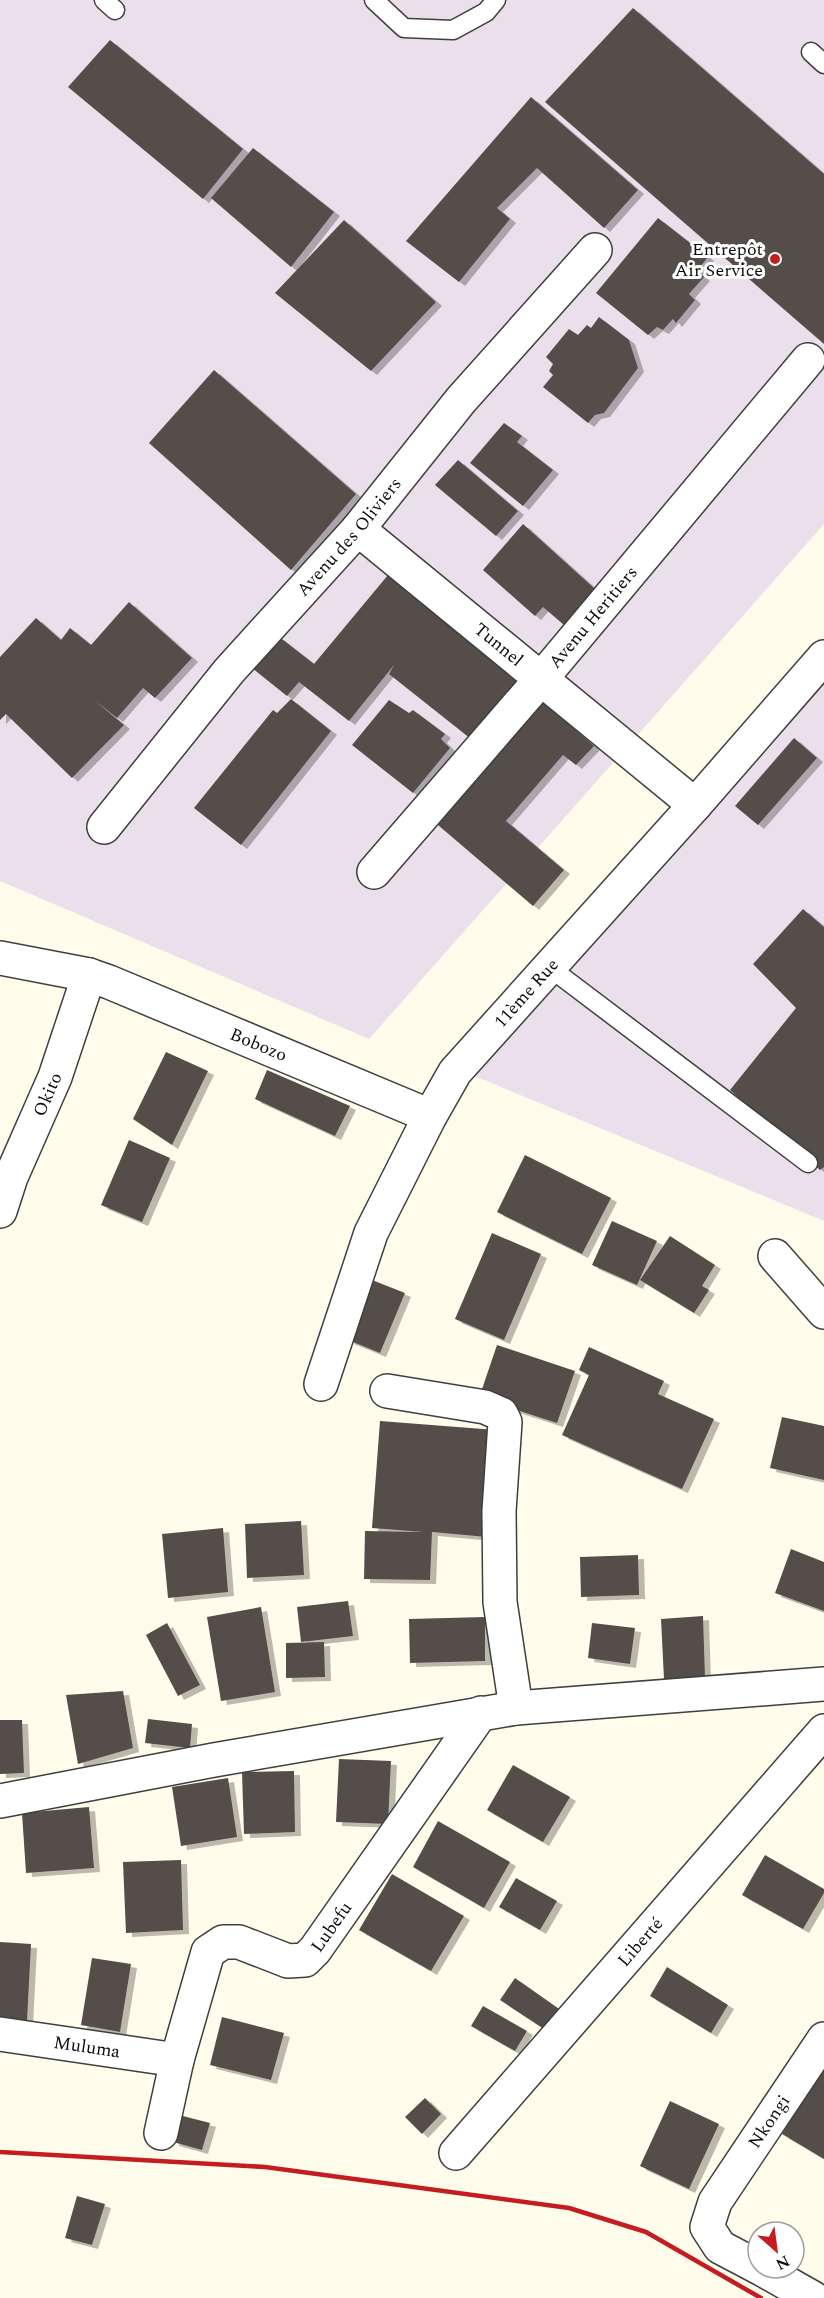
<svg xmlns="http://www.w3.org/2000/svg" width="824" height="2298" viewBox="0 0 824 2298" font-family="Spectral,serif">
<style>
.industrial{fill:#ebdfec}
.building{fill:#554d48;filter:url(#shadow)}
.lines{fill:none;stroke-linecap:round;stroke-linejoin:round}
.service-casing{stroke:#3f3f3f;stroke-width:21}
.minor-casing{stroke:#3f3f3f;stroke-width:36}
.service{stroke:#fff;stroke-width:18}
.minor{stroke:#fff;stroke-width:33}
.rail{stroke:#c31d20;stroke-width:4.5}
.poi-dot{fill:#c31d20;stroke:#fff;stroke-width:2}
.labels{text-anchor:middle;stroke-width:6;stroke-linejoin:round;paint-order:stroke}
.poi-label{font-size:18px;fill:#0c0c0c;stroke:#fff;text-anchor:end}
.street-label{font-size:18px;fill:#0c0c0c;stroke:#fff}
</style>
<defs>
<filter id="shadow"><feDropShadow dx="6" dy="4" stdDeviation="0" flood-color="#0004"/></filter>
</defs>
<rect width="100%" height="100%" fill="#fffceb"/>
<g class="industrial">
<polygon points="0,0 824,0 824,524 369,1039 0,881"/>
<polygon points="824,661 824,1221 460,1070"/>
</g>
<g class="building">
<polygon points="633,8 824,174 824,344 545,102"/>
<polygon points="110,40 243,149 203,199 68,87"/>
<polygon points="531,97 638,190 604,228 537,168 497,208 510,219 459,282 406,241"/>
<polygon points="253,148 334,212 291,267 211,198"/>
<polygon points="658,218 708,257 697,271 704,277 689,294 695,300 676,323 673,319 663,330 657,327 648,335 596,293"/>
<polygon points="344,220 436,302 371,371 275,293"/>
<polygon points="599,317 629,340 638,368 604,413 595,415 588,423 543,387 553,375 549,371 553,364 546,357 569,329 578,335 587,325 591,328"/>
<polygon points="214,370 356,494 291,570 149,443"/>
<polygon points="504,423 522,436 517,442 553,470 523,506 470,463"/>
<polygon points="458,460 518,511 496,536 435,485"/>
<polygon points="523,524 595,589 564,625 543,607 535,616 483,570"/>
<polygon points="388,575 436,615 440,609 523,674 471,739 389,674 394,665 349,721 299,682 287,696 252,668 278,636 314,664"/>
<polygon points="129,602 192,658 155,698 143,688 117,718 94,700 124,725 72,778 6,714 0,720 0,657 36,618 61,640 70,628 91,645"/>
<polygon points="291,699 331,731 241,845 194,808 273,710 277,713"/>
<polygon points="389,700 409,713 413,710 445,734 441,739 450,748 413,793 352,745"/>
<polygon points="542,701 594,746 576,765 563,755 506,821 564,870 533,906 438,825"/>
<polygon points="794,738 817,758 758,825 735,806"/>
<polygon points="803,909 824,927 824,1167 820,1170 730,1090 796,1008 753,964"/>
<polygon points="166,1052 208,1071 172,1145 133,1119"/>
<polygon points="267,1070 350,1106 335,1136 255,1099"/>
<polygon points="129,1140 170,1158 142,1222 101,1205"/>
<polygon points="525,1155 611,1198 582,1254 497,1212"/>
<polygon points="612,1221 657,1241 637,1285 592,1265"/>
<polygon points="492,1233 541,1254 504,1340 455,1319"/>
<polygon points="670,1236 715,1265 702,1286 709,1290 694,1313 640,1280"/>
<polygon points="372,1280 405,1293 380,1353 348,1340"/>
<polygon points="497,1345 575,1371 557,1423 479,1398"/>
<polygon points="589,1347 664,1381 658,1394 714,1419 682,1489 562,1435 589,1375 579,1370"/>
<polygon points="782,1417 824,1426 824,1480 770,1468"/>
<polygon points="380,1421 496,1430 487,1537 432,1532 430,1580 364,1579 365,1531 423,1532 372,1528"/>
<polygon points="301,1521 304,1575 247,1578 245,1524"/>
<polygon points="223,1528 228,1592 168,1598 162,1534"/>
<polygon points="791,1549 824,1562 824,1611 775,1593"/>
<polygon points="638,1555 639,1595 581,1597 580,1557"/>
<polygon points="348,1601 353,1636 301,1642 297,1607"/>
<polygon points="261,1607 275,1692 221,1701 207,1617"/>
<polygon points="703,1616 705,1677 664,1679 661,1619"/>
<polygon points="485,1617 485,1661 410,1663 409,1619"/>
<polygon points="167,1623 200,1685 178,1696 146,1635"/>
<polygon points="592,1623 635,1628 630,1664 588,1658"/>
<polygon points="324,1642 325,1677 286,1678 286,1643"/>
<polygon points="123,1691 133,1748 78,1764 66,1695"/>
<polygon points="148,1719 192,1724 190,1748 145,1743"/>
<polygon points="0,1720 22,1720 24,1773 0,1774"/>
<polygon points="339,1759 391,1761 388,1824 336,1822"/>
<polygon points="513,1765 570,1797 543,1842 487,1810"/>
<polygon points="294,1771 295,1832 244,1834 242,1772"/>
<polygon points="228,1778 237,1837 181,1846 172,1787"/>
<polygon points="89,1807 94,1868 26,1873 22,1813"/>
<polygon points="438,1821 510,1862 484,1908 413,1867"/>
<polygon points="765,1855 824,1889 824,1893 803,1929 742,1895"/>
<polygon points="181,1860 183,1930 126,1933 123,1862"/>
<polygon points="392,1874 464,1916 431,1971 359,1930"/>
<polygon points="516,1878 557,1901 540,1930 499,1907"/>
<polygon points="0,1942 31,1944 27,2021 0,2020"/>
<polygon points="92,1958 131,1964 120,2032 81,2025"/>
<polygon points="667,1967 728,2005 711,2033 650,1996"/>
<polygon points="515,1978 559,2009 544,2029 500,2000"/>
<polygon points="483,2006 527,2031 515,2051 471,2026"/>
<polygon points="222,2017 284,2033 271,2080 210,2065"/>
<polygon points="824,2063 824,2159 782,2134"/>
<polygon points="425,2098 441,2114 422,2134 405,2117"/>
<polygon points="670,2101 719,2124 689,2189 640,2166"/>
<polygon points="179,2115 210,2123 202,2150 173,2142"/>
<polygon points="77,2196 105,2204 92,2245 65,2238"/>
</g>
<g class="lines">
<g class="service-casing">
<g id="service">
<polyline points="104,0 115,10"/>
<polyline points="374,0 404,28 453,30 486,12 496,0"/>
<polyline points="811,52 824,64"/>
<polyline points="549,967 808,1163"/>
</g>
</g>
<g class="minor-casing">
<g id="minor">
<path id="s1" d="M358,529l337,276"/>
<path id="s2" d="M104,827l125,-156 129,-142 103,-129 134,-150"/>
<path id="s3" d="M374,872l167,-193 267,-319"/>
<path id="s4" d="M0,958l89,17 20,7 321,134"/>
<path id="s5" d="M0,1211l11,-34 44,-100 34,-102"/>
<polyline points="775,1256 824,1312"/>
<path id="s6" d="M321,1384l50,-151 59,-117 25,-44 240,-267 129,-148"/>
<polyline points="387,1391 485,1407 501,1414 505,1422 499,1511 500,1602 516,1708"/>
<polyline points="0,1801 214,1760 516,1708 824,1684"/>
<path id="s7" d="M0,2034l177,26"/>
<path id="s8" d="M161,2133l16,-73 31,-108 15,-10h16l49,19 17,-1 10,-10 166,-237"/>
<path id="s9" d="M456,2153l368,-422"/>
<path id="s10" d="M758,2267l-38,-20 -13,-20 8,-25 109,-163"/>
<polyline points="760,2268 813,2298"/>
</g>
</g>
<use href="#service" class="service"/>
<use href="#minor" class="minor"/>
<polyline class="rail" points="0,2152 265,2167 569,2208 646,2232 761,2298"/>
</g>
<circle class="poi-dot" cx="775" cy="259" r="6"/>
<g class="labels">
<g class="poi-label">
<text x="763" y="255">Entrepôt<tspan x="763" dy="21">Air Service</tspan></text>
</g>
<g class="street-label">
<text dy="6" stroke="none"><textPath href="#s2" startOffset="380">Avenu des Oliviers</textPath></text>
<text dy="6" stroke="none"><textPath href="#s3" startOffset="336">Avenu Heritiers</textPath></text>
<text dy="6" stroke="none"><textPath href="#s1" startOffset="182">Tunnel</textPath></text>
<text dy="6" stroke="none"><textPath href="#s6" startOffset="447">11ème Rue</textPath></text>
<text dy="6" stroke="none"><textPath href="#s4" startOffset="274">Bobozo</textPath></text>
<text dy="6" stroke="none"><textPath href="#s5" startOffset="126">Okito</textPath></text>
<text dy="6" stroke="none"><textPath href="#s8" startOffset="333">Lubefu</textPath></text>
<text dy="6" stroke="none"><textPath href="#s9" startOffset="280">Liberté</textPath></text>
<text dy="6" stroke="none"><textPath href="#s7" startOffset="88">Muluma</textPath></text>
<text dy="6" stroke="none"><textPath href="#s10" startOffset="190">Nkongi</textPath></text>
</g>
</g>
<g transform="translate(776 2250) rotate(152)"><circle r="28" fill="#ffffff" stroke="#9e9e9e" stroke-width="1.5"/>
<path d="M0-4.5L10 22L0 15L-10 22Z" fill="#c31d20"/>
<text y="-9" font-size="16" font-weight="bold" text-anchor="middle" fill="#0c0c0c">N</text>
</g>
</svg>
